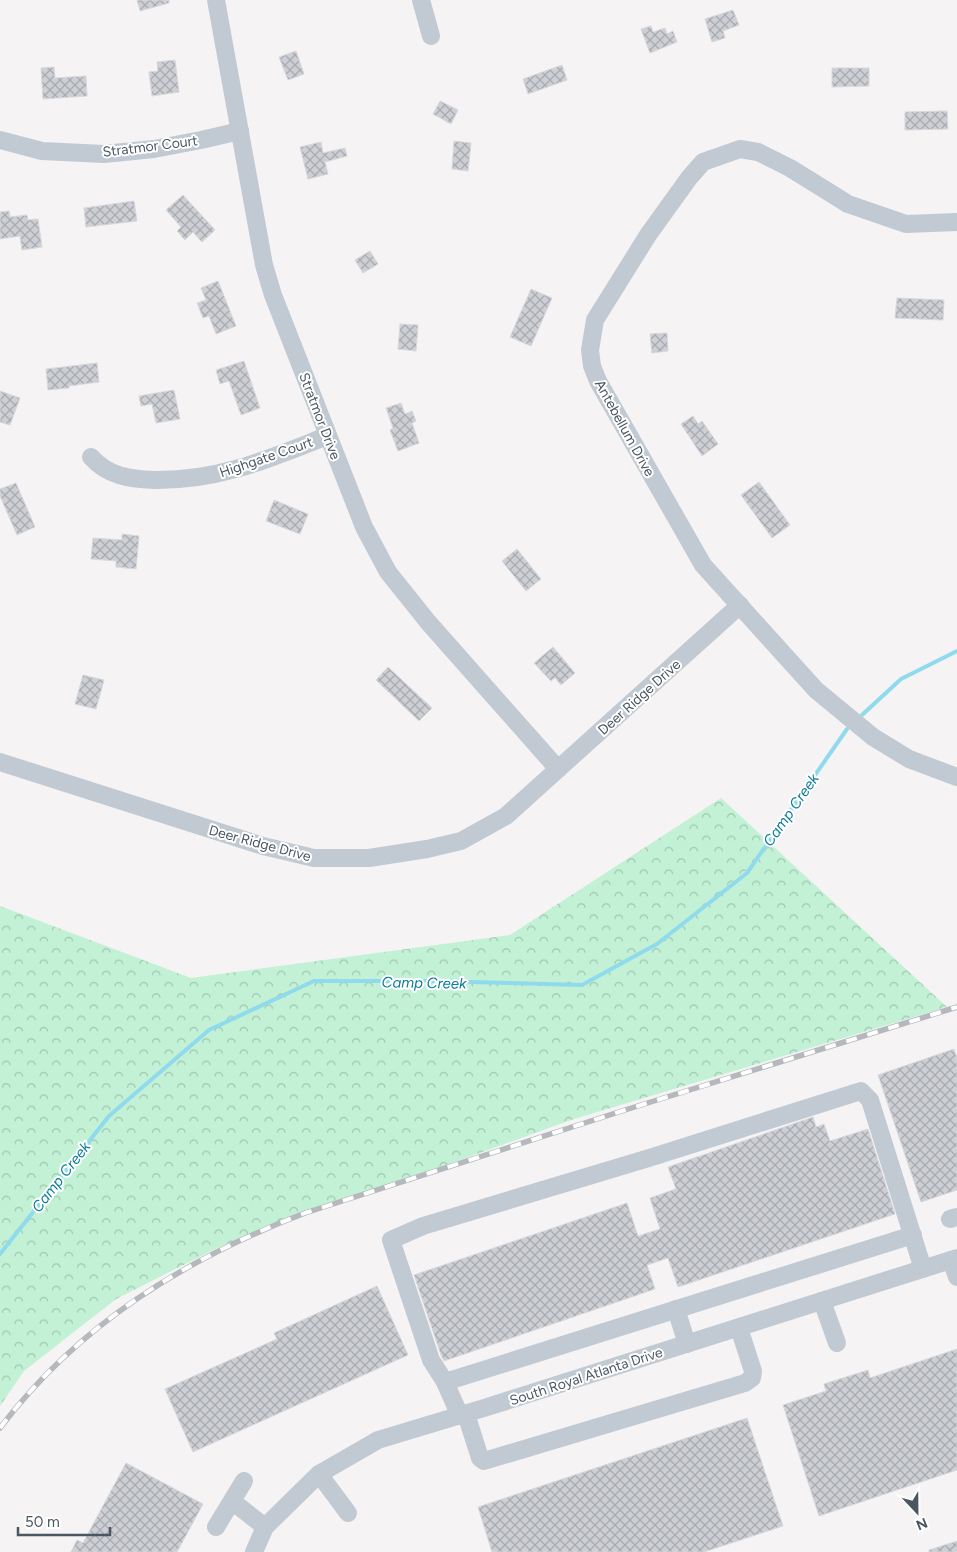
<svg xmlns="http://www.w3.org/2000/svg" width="957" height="1552" viewBox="0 0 957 1552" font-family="Figtree,sans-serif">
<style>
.forest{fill:url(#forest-crowns)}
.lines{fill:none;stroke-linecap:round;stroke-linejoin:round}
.stream{stroke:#90daee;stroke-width:4}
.building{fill:url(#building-cross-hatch);stroke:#d7d9de}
.minor{stroke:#c1cad2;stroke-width:18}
.rail-casing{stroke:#b5b8bd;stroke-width:5.5}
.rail{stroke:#fff;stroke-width:4;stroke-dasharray:11;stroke-linecap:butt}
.labels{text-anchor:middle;stroke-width:4;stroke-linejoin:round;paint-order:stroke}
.street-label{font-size:14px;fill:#4a5661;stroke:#fff}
.water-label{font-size:15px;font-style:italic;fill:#0c7c9b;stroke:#fff}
</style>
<defs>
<pattern id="forest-crowns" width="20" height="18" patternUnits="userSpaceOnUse" patternTransform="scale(1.25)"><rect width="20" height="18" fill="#c3f1d5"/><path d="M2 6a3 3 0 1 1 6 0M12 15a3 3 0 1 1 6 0" fill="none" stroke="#a0c6b0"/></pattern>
<pattern id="building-cross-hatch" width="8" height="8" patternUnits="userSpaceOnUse" patternTransform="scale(1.25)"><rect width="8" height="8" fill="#cdcfd5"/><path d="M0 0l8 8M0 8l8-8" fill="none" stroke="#a8abb0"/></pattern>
</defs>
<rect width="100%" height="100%" fill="#f5f3f3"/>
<polygon class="forest" points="721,798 947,1007 574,1119 219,1247 116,1299 24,1371 0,1406 0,906 191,978 510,935"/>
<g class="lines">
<g class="stream">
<polyline points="862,715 901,679 957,651"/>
<polyline points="0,1254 109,1116 209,1030 314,981 434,981 582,985 657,944 747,873 847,729"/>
</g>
</g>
<g class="building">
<polygon points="137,0 169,0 169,3 140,11"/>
<polygon points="733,10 739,25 723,31 725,38 712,42 705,19"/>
<polygon points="651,26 653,32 665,28 667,34 673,31 677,42 650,53 641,29"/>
<polygon points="296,51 304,74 288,80 279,57"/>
<polygon points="175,60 179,92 152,96 149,72 158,71 157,62"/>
<polygon points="562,65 567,80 528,94 523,79"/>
<polygon points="54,67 55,78 86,76 87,96 43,99 41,68"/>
<polygon points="832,68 869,68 869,86 832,87"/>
<polygon points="440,101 458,110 451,124 433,114"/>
<polygon points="947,111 948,129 905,130 905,112"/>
<polygon points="454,141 471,143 468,171 452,169"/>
<polygon points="321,142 323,153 345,148 347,156 325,162 328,174 308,179 300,147"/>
<polygon points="183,195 215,230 202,242 193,232 185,240 177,231 181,227 166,210"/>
<polygon points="134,201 137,221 86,227 84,208"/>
<polygon points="9,211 10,217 27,215 28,220 38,219 42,247 22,250 20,236 0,239 0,212"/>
<polygon points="370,251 378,264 363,273 355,260"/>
<polygon points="218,281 236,326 216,334 209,316 203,318 197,303 206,300 201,288"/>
<polygon points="531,289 552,298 531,346 510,337"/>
<polygon points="897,298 944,300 943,320 895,318"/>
<polygon points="400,324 418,325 416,351 398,349"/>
<polygon points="667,333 668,351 652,353 650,334"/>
<polygon points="244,361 260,408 241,415 229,381 220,384 216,370"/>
<polygon points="97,363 99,382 69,386 69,388 48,390 46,369"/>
<polygon points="174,390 180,419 156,423 152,404 141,406 139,396"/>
<polygon points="0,391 20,398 10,425 0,422"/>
<polygon points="401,403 405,414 412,411 416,421 412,423 419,443 398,451 390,430 393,428 386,408"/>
<polygon points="693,416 698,424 702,421 718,444 702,456 681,424"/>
<polygon points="759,482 790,525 772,538 741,495"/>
<polygon points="16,483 35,527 17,535 0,496 0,489"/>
<polygon points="274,500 308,514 300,534 266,521"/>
<polygon points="122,534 139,536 136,569 116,567 116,561 91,559 93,538 122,540"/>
<polygon points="517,549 541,579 526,591 502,561"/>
<polygon points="553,647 575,673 561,685 555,678 551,681 534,663"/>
<polygon points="388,667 432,708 419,721 376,680"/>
<polygon points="83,675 104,680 96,709 75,704"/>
<polygon points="954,1049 957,1058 957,1190 921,1202 878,1075"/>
<polygon points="813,1117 816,1127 824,1124 830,1141 868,1129 895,1214 678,1287 668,1258 647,1265 655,1289 444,1361 441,1355 414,1275 627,1203 638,1236 660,1229 650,1198 676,1189 668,1167"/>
<polygon points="377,1286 408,1355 193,1452 165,1389 277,1339 274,1333"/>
<polygon points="957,1349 957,1470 819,1516 783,1405 826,1391 824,1384 868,1370 870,1378"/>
<polygon points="747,1418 783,1526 704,1552 492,1552 478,1507"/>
<polygon points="126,1463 203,1504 177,1552 71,1552 77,1540 83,1543"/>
<polygon points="957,1541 957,1552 929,1552 929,1550"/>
</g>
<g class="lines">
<g class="minor">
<polyline points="216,0 264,265 273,295 364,527 388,572 428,622 558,769"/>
<polyline points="421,0 431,36"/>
<polyline points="0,140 42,151 104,154 154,149 201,140 240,131"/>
<polyline points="957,222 906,224 848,204 790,168 758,152 740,149 703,162 689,178 648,235 595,320 590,350 592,366 598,381 703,565 816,690 873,737 909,759 957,777"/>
<path d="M91,457c17,19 38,22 63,23 65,1 114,-21 173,-44"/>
<polyline points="0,762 263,846 314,858 369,858 427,849 461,841 506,816 740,605"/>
<polyline points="950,1219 957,1217"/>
<polyline points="951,1260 957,1277"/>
<polyline points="822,1301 837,1343"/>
<polyline points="676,1309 687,1344"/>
<polyline points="445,1382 913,1235"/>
<polyline points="466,1414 480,1458 484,1461 745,1383 752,1378 753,1371 739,1328"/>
<polyline points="460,1416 445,1382 431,1360 391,1240 423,1226 649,1158 861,1091 870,1100 923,1269"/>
<polyline points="319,1474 348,1513"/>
<polyline points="232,1501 265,1527"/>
<polyline points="216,1527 244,1481"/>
<polyline points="254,1552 265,1527 319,1474 378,1440 484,1408 957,1258"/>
</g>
<g class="rail-casing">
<path id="rail" d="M0,1428c79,-104 185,-169 305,-215l320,-103 332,-103"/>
</g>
<use href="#rail" class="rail"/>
</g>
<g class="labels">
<g class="street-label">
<text transform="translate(150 146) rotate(-7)" y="5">Stratmor Court</text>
<text transform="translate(320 416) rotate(69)" y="5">Stratmor Drive</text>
<text transform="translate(625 428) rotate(61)" y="5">Antebellum Drive</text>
<text transform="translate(266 457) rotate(-19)" y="5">Highgate Court</text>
<text transform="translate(639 697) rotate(-42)" y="5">Deer Ridge Drive</text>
<text transform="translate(260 843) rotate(15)" y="5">Deer Ridge Drive</text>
<text transform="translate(586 1376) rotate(-18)" y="5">South Royal Atlanta Drive</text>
</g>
<g class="water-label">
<text transform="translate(791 810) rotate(-55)" y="5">Camp Creek</text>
<text transform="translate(424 983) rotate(1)" y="5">Camp Creek</text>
<text transform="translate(61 1177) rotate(-52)" y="5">Camp Creek</text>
</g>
</g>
<g transform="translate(917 1512) rotate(158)" stroke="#ffffff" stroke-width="4" paint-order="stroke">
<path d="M0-4L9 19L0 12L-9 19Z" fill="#4a5661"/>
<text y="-8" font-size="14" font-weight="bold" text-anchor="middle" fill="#4a5661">N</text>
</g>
<path d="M18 1527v8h92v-8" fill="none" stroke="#4a5661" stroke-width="2.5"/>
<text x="25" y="1527" font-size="15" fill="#4a5661" stroke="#ffffff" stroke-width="4" paint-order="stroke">50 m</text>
</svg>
